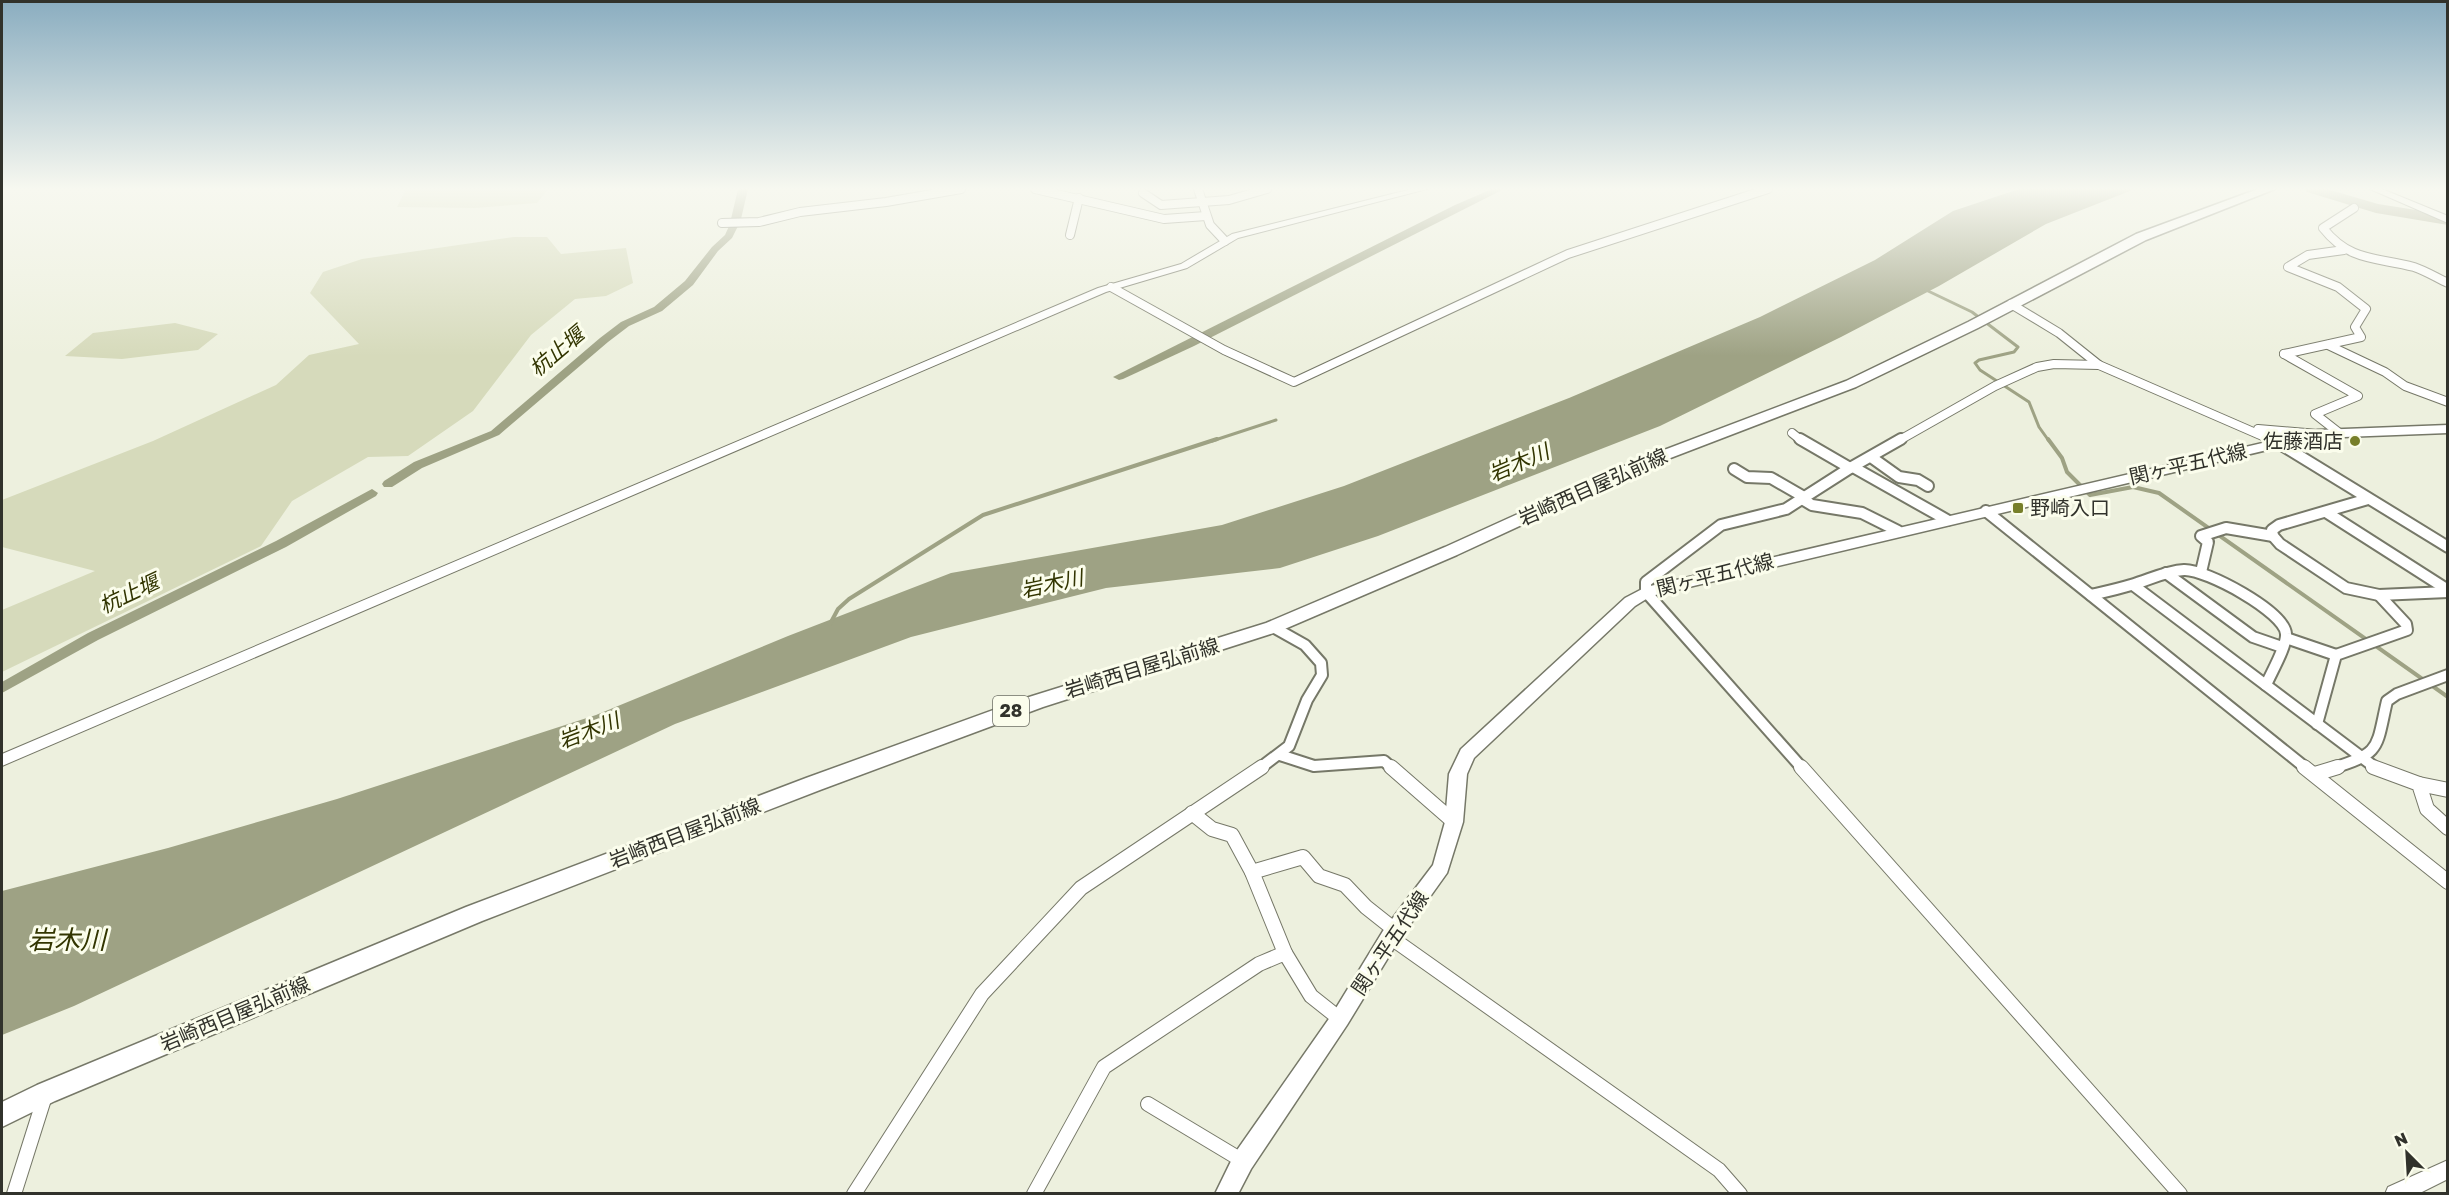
<svg xmlns="http://www.w3.org/2000/svg" width="2449" height="1195" viewBox="0 0 2449 1195" font-family="'Golos Text','Noto Sans JP',sans-serif">
<style>
.green{fill:#d6dabb}
.water{fill:#9ea284}
.lines{fill:none;stroke-linecap:round;stroke-linejoin:round}
.stream-far1{stroke:#9ea284;stroke-width:3}
.stream{stroke:#9ea284;stroke-width:4}
.canal{fill:#9ea284;fill-rule:evenodd}
.river{fill:#9ea284;fill-rule:evenodd}
.minor-far2-casing{stroke:#767868;stroke-width:10}
.minor-far1-casing{stroke:#767868;stroke-width:14}
.minor-casing{stroke:#767868;stroke-width:16}
.tertiary-casing{stroke:#767868;stroke-width:2}
.secondary-casing{stroke:#767868;stroke-width:3}
.primary-casing{stroke:#767868;stroke-width:3}
.minor-far2{stroke:#fff;stroke-width:8}
.minor-far1{stroke:#fff;stroke-width:10}
.minor{stroke:#fff;stroke-width:14}
.tertiary{fill:#fff;fill-rule:evenodd}
.secondary{fill:#fff;fill-rule:evenodd}
.primary{fill:#fff;fill-rule:evenodd}
.poi-dot{fill:#777f2a;stroke:#fbfdec;stroke-width:2}
.labels{text-anchor:middle;stroke-width:6;stroke-linejoin:round;paint-order:stroke}
.shield{fill:#fbfdec;stroke:#6e6f65;stroke-width:1.5}
.shield-label{font-size:18px;font-weight:bold;fill:#31322b}
.poi-label{font-size:20px;fill:#31322b;stroke:#fbfdec;text-anchor:end}
.street-label{font-size:20px;fill:#31322b;stroke:#fbfdec}
.water-label{font-size:21px;font-style:italic;fill:#323500;stroke:#fbfdec}
.near-water-label{font-size:26px;font-style:italic;fill:#323500;stroke:#fbfdec}
</style>
<rect width="100%" height="100%" fill="#edf0de"/>
<g class="green">
<polygon points="406,189 548,189 537,203 475,208 397,207"/>
<polygon points="514,237 547,237 561,254 626,248 633,283 606,296 575,299 531,335 473,411 408,456 368,457 292,501 261,546 2,672 2,610 95,571 2,547 2,500 153,441 276,385 309,355 359,344 310,293 323,272 362,259"/>
<polygon points="175,323 218,334 198,350 122,359 65,356 93,333"/>
</g>
<polygon class="water" points="2019,189 2135,189 2046,224 1939,286 1841,337 1660,426 1378,536 1280,568 1106,588 911,637 675,724 74,1006 2,1035 2,891 168,848 337,799 596,715 788,636 951,573 1222,525 1344,486 1569,398 1760,317 1875,260 1953,211"/>
<g class="lines">
<g class="stream-far1">
<polyline points="1926,290 1972,312 2018,347 2014,352 1979,360 1975,363 1980,370 2029,402 2039,427 2049,441"/>
<polyline points="1212,441 1276,420"/>
</g>
<g class="stream">
<polyline points="2048,439 2062,458 2067,472 2090,495 2133,487 2159,493 2448,697"/>
<polyline points="830,624 838,609 849,599 983,515 1217,439"/>
</g>
<g class="canal">
<polygon points="738,189 748,189 741,219 736,222 731,219"/>
<polygon points="1492,189 1504,189 1194,346 1123,379 1119,380 1113,377 1455,205"/>
<polygon points="730,224 738,226 732,238 718,251 693,285 662,311 629,326 608,342 499,435 422,468 392,487 384,487 382,484 384,481 414,462 491,431 600,338 621,322 654,307 685,281 712,247 725,235"/>
<polygon points="372,489 378,493 376,496 286,547 98,640 2,693 2,682 88,633 276,541"/>
</g>
<polygon class="river" points="2304,189 2327,189 2378,204 2448,215 2448,225 2376,213 2307,192"/>
<g class="minor-far2-casing">
<g id="minor-far2">
<polyline points="1035,189 1164,219 1206,216"/>
<polyline points="1198,189 1210,225 1225,241"/>
<polyline points="1143,193 1161,205 1229,200 1267,189"/>
<path d="M2354,208l-31,20c27,34 53,29 91,39 12,4 23,11 34,16"/>
<polyline points="722,223 759,222 800,212 886,202 961,189"/>
<polyline points="1070,235 1079,198"/>
<polyline points="1111,287 1224,350 1294,382 1568,254 1768,189"/>
<polyline points="2011,304 2059,333 2099,365"/>
<polyline points="2328,345 2385,372 2405,386 2448,402"/>
<polyline points="2284,354 2361,337 2355,327 2366,309 2338,287 2288,267 2308,255 2344,250"/>
<polyline points="2284,354 2358,396 2315,414 2338,432"/>
<polyline points="2258,429 2318,434"/>
<polyline points="1792,433 1802,441"/>
<polyline points="1898,441 1995,386 2037,367 2054,364 2099,365 2274,441"/>
</g>
</g>
<g class="minor-far1-casing">
<g id="minor-far1">
<polyline points="1800,439 1850,468"/>
<polyline points="2272,439 2448,547"/>
<polyline points="1871,457 1899,477 1918,480 1928,486"/>
<polyline points="1853,467 1947,520"/>
<polyline points="1734,469 1747,477 1771,478 1804,497"/>
<polyline points="1802,499 1812,505 1862,513 1898,531"/>
<polyline points="2368,499 2279,525 2272,530 2273,536 2280,544 2346,588 2379,595 2448,592"/>
<polyline points="1986,511 2306,768"/>
<polyline points="2326,512 2448,590"/>
<polyline points="2201,572 2208,542 2201,536 2226,528 2273,536"/>
<polyline points="2166,573 2253,637 2282,647"/>
<polyline points="2133,585 2376,768"/>
<path d="M2091,595c13,-3 27,-6 40,-10 18,-5 34,-14 53,-15 22,-1 101,42 102,64 1,12 -15,39 -20,51"/>
<polyline points="2286,638 2336,655"/>
<polyline points="2317,724 2336,655 2407,630 2406,624 2379,595"/>
<polyline points="1280,755 1314,766 1384,761 1392,768"/>
<polyline points="1260,768 1289,746 1307,700 1322,675 1321,663 1305,645 1273,627"/>
<polyline points="1802,768 1646,592 1646,582 1721,525 1786,509 1850,468 1901,439"/>
<path d="M2333,768c49,-15 43,-20 54,-67l10,-7 51,-19"/>
</g>
</g>
<g class="minor-casing">
<g id="minor">
<polyline points="1391,767 1454,822"/>
<polyline points="1801,767 2180,1194"/>
<polyline points="2304,767 2448,882"/>
<polyline points="2373,767 2419,784 2427,809 2448,828"/>
<polyline points="2315,774 2338,767"/>
<polyline points="2419,784 2448,790"/>
<polyline points="1192,813 1212,829 1232,835 1252,872 1285,953"/>
<polyline points="1252,872 1303,857 1319,876 1345,885 1366,907 1395,930"/>
<polyline points="1390,937 1719,1170 1740,1194"/>
<polyline points="1148,1104 1243,1161"/>
<polyline points="14,1194 45,1096"/>
<polyline points="854,1194 982,994 1081,888 1262,767"/>
<polyline points="1034,1194 1104,1067 1259,964 1285,953 1311,996 1340,1019"/>
</g>
</g>
<g class="tertiary-casing">
<g id="tertiary">
<polygon points="1412,189 1427,189 1238,238 1187,268 1106,292 2,766 2,754 1098,288 1181,264 1232,234"/>
<polygon points="2370,189 2382,189 2448,216 2448,223"/>
<polygon points="2448,1160 2448,1179 2418,1194 2385,1194 2388,1187"/>
</g>
</g>
<g class="secondary-casing">
<polygon id="secondary" points="2448,425 2448,433 2318,438 1651,596 1635,606 1474,758 1467,774 1463,822 1447,873 1397,943 1347,1025 1251,1169 1238,1194 1215,1194 1235,1153 1333,1013 1383,931 1433,865 1445,822 1449,774 1461,749 1625,598 1646,587 2318,430"/>
</g>
<g class="primary-casing">
<polygon id="primary" points="2258,189 2275,189 2146,240 1978,328 1856,387 1647,467 1457,555 1280,631 1043,707 820,790 482,921 55,1101 2,1127 2,1102 37,1085 466,907 806,778 1029,697 1266,623 1445,547 1635,461 1846,381 1968,322 2136,234"/>
</g>
<use href="#minor-far2" class="minor-far2"/>
<use href="#minor-far1" class="minor-far1"/>
<use href="#minor" class="minor"/>
<use href="#tertiary" class="tertiary"/>
<use href="#secondary" class="secondary"/>
<use href="#primary" class="primary"/>
</g>
<linearGradient id="sky" x2="0" y2="1"><stop stop-color="#8aadc0"/><stop offset="0.53" stop-color="#f7f8f0"/><stop offset="1" stop-color="#f7f8f0" stop-opacity="0"/></linearGradient>
<rect width="2449" height="356" fill="url(#sky)"/>
<g class="poi-dot">
<circle cx="2355" cy="441" r="6"/>
<rect x="2012" y="502" width="12" height="12" rx="3"/>
</g>
<g class="labels">
<rect class="shield" x="993" y="696" width="36" height="30" rx="4.5"/>
<g class="shield-label">
<text x="1011" y="717">28</text>
</g>
<g class="poi-label">
<text x="2343" y="448">佐藤酒店</text>
<text x="2030" y="515" text-anchor="start">野崎入口</text>
</g>
<g class="street-label">
<text transform="translate(2188 464) rotate(-13)" y="7">関ヶ平五代線</text>
<text transform="translate(1593 487) rotate(-24)" y="7">岩崎西目屋弘前線</text>
<text transform="translate(1715 575) rotate(-14)" y="7">関ヶ平五代線</text>
<text transform="translate(1142 668) rotate(-17)" y="7">岩崎西目屋弘前線</text>
<text transform="translate(685 833) rotate(-21)" y="7">岩崎西目屋弘前線</text>
<text transform="translate(1390 943) rotate(-56)" y="7">関ヶ平五代線</text>
<text transform="translate(235 1014) rotate(-23)" y="7">岩崎西目屋弘前線</text>
</g>
<g class="water-label">
<text transform="translate(557 352) rotate(-40)" y="7">杭止堰</text>
<text transform="translate(1519 463) rotate(-23)" y="7">岩木川</text>
<text transform="translate(1052 584) rotate(-12)" y="7">岩木川</text>
<text transform="translate(129 594) rotate(-25)" y="7">杭止堰</text>
<text transform="translate(589 731) rotate(-21)" y="7">岩木川</text>
</g>
<g class="near-water-label">
<text x="67" y="949">岩木川</text>
</g>
</g>
<rect width="2449" height="1195" fill="none" stroke="#31322b" stroke-width="6"/>
<g transform="translate(2407 1153) rotate(336)" stroke="#fbfdec" stroke-width="4.5" paint-order="stroke">
<path d="M0-4.5L10 22L0 15L-10 22Z" fill="#31322b"/>
<text y="-9" font-size="16" font-weight="bold" text-anchor="middle" fill="#31322b">N</text>
</g>
</svg>
